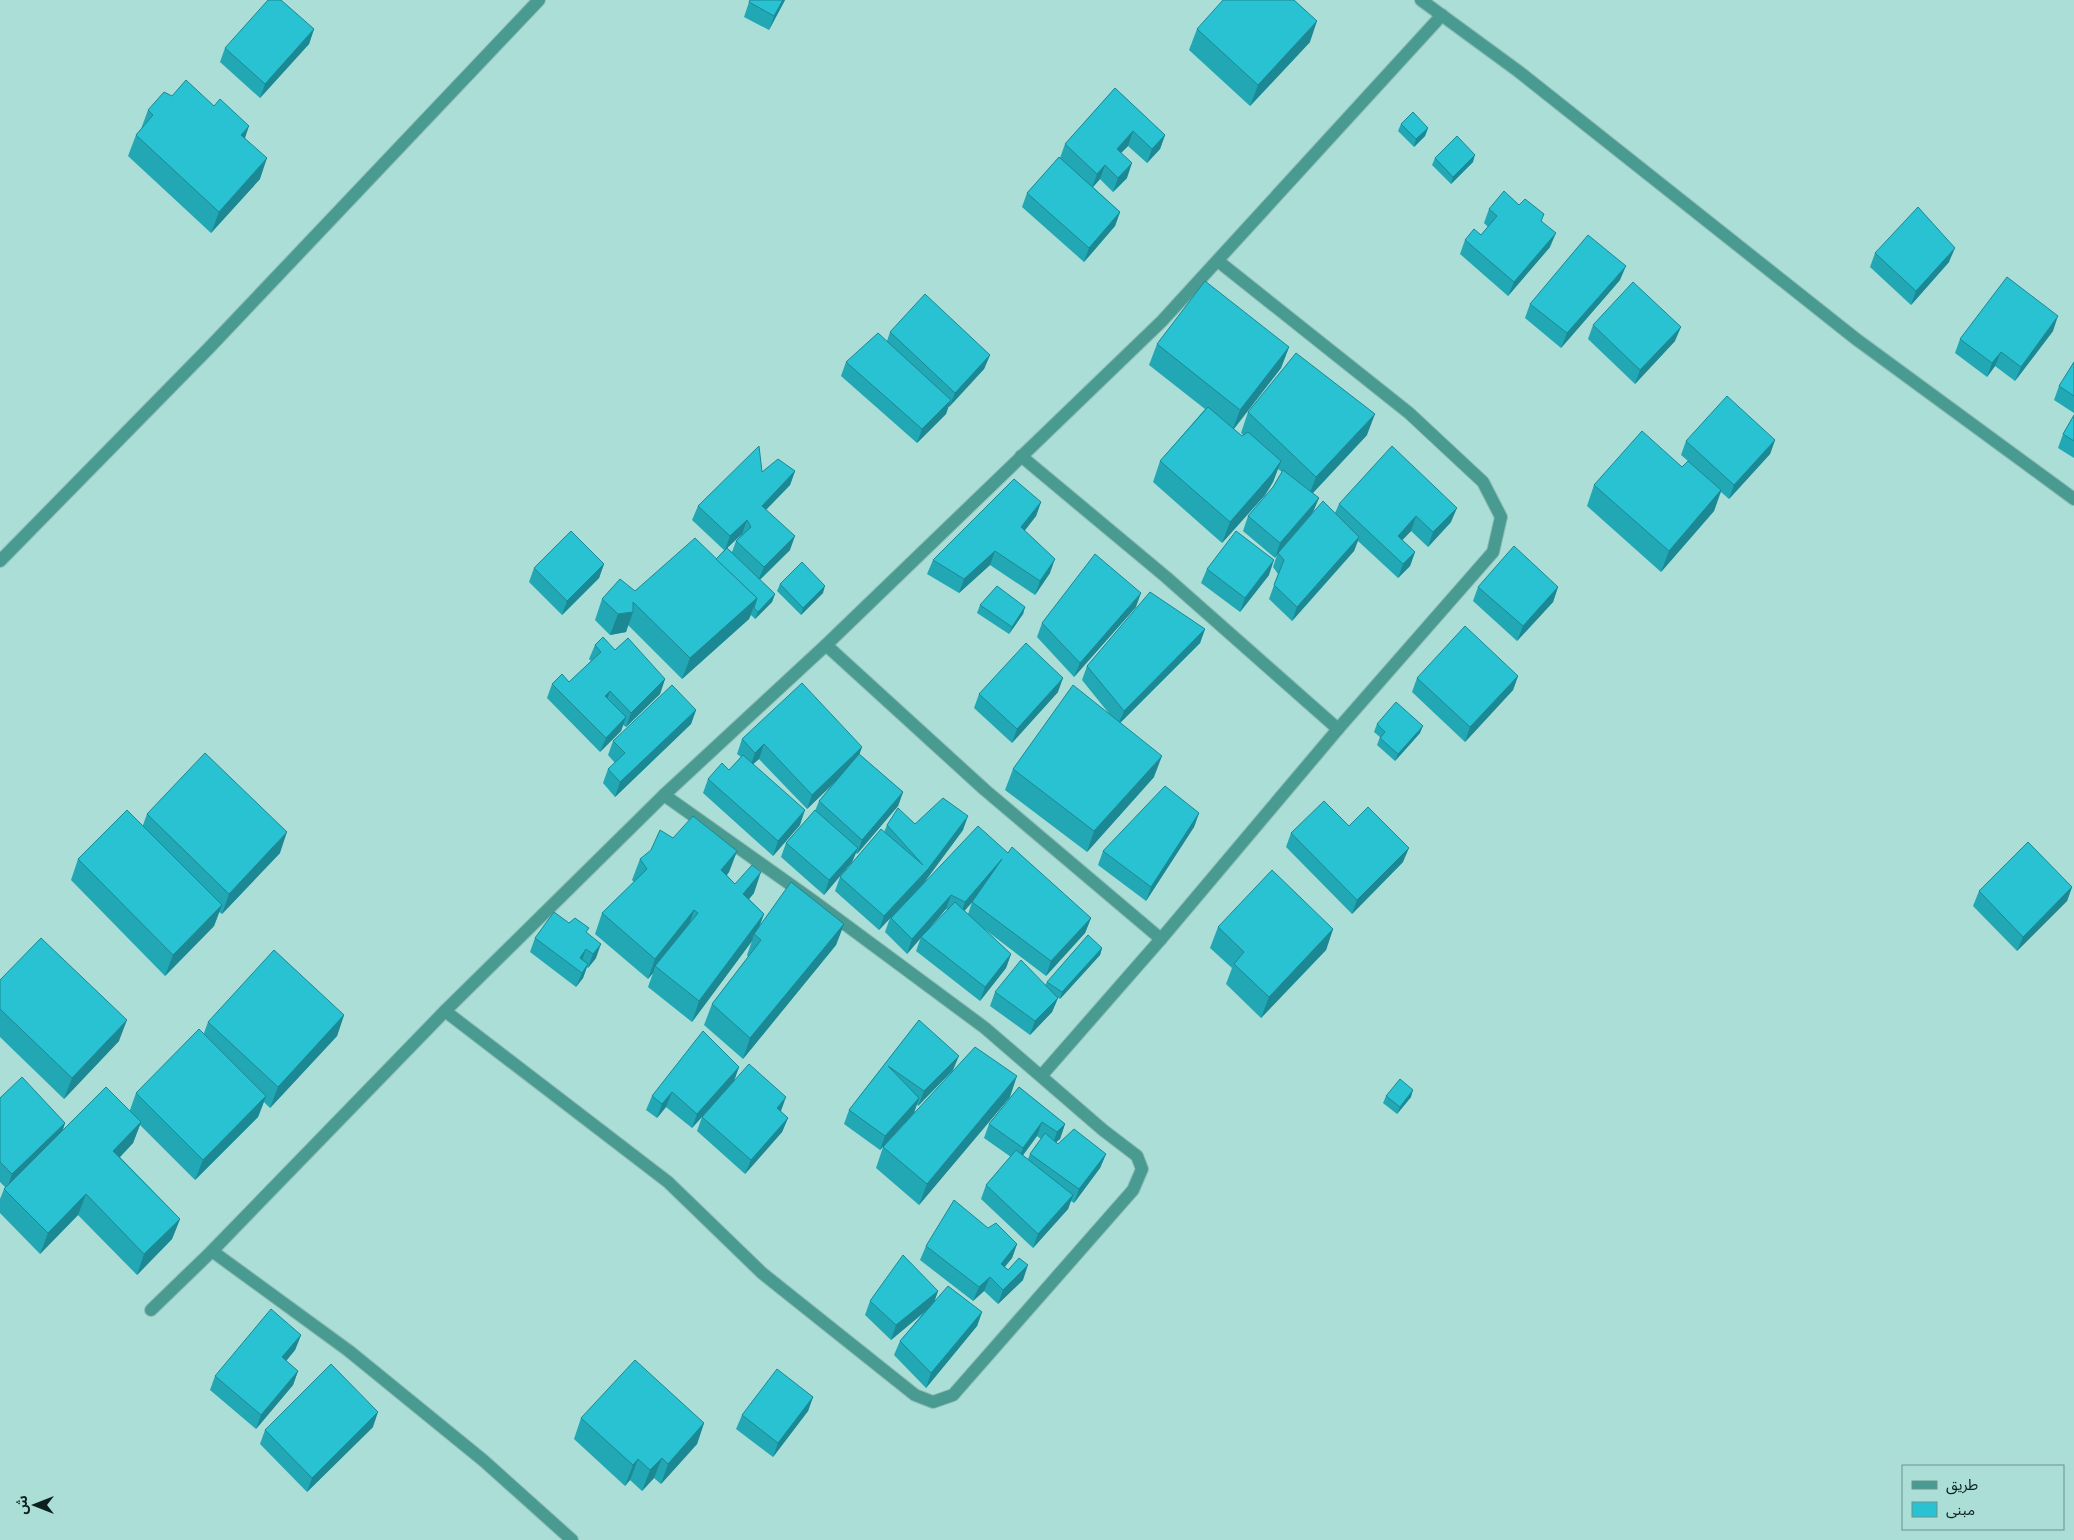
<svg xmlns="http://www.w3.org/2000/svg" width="2074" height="1540" viewBox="0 0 2074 1540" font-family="'Open Sans','Noto Sans Arabic',sans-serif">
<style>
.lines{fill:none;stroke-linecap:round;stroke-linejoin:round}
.minor-casing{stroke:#8ebcb6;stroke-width:14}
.minor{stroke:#499b92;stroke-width:12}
.wall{fill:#22a7b5;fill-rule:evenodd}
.shaded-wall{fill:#1c8893}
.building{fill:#28c2d2;stroke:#1c8893}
</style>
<rect width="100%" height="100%" fill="#aaded7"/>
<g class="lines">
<g class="minor-casing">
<g id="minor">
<polyline points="1421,0 1518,71 1856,339 2074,499"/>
<polyline points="1021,456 1166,577 1338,729"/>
<polyline points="0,561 209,348 539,0"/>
<polyline points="826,645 985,790 1161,939"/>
<polyline points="445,1011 668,1182 762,1273 915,1395 933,1402 953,1395 1133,1190 1142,1169 1137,1156 1103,1130 985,1028 815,902 664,795"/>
<polyline points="1042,1075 1161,939 1338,729 1493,552 1501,517 1483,482 1409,413 1218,261"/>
<polyline points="212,1251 349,1351 484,1461 572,1540"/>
<polyline points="151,1310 212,1251 445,1011 664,795 826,645 1162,321 1442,15"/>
</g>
</g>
<use href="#minor" class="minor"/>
</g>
<g class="wall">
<polygon points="785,0 769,30 744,17 749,2"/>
<polygon points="314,29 309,44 260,98 220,62 225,48"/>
<polygon points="1197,29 1310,42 1250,106 1189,50"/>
<polygon points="1115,88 1165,135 1160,149 1147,163 1128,146 1121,153 1127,178 1113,192 1100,179 1093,187 1120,212 1115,226 1084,262 1022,207 1027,193 1060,158 1065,144"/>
<polygon points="148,110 245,138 260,179 211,233 128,156 136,135 141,129"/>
<polygon points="1401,124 1428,128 1425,136 1414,147 1398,131"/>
<polygon points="1435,158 1473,162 1451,184 1432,165"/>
<polygon points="1519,205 1542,221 1550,247 1508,296 1460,254 1465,240 1481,235 1488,227 1484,223 1489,209"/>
<polygon points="1875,253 1949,262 1911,305 1870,267"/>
<polygon points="1620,280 1561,348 1525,318 1530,304"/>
<polygon points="1593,325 1675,341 1635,384 1588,339"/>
<polygon points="2053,331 2015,381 1995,366 1987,377 1955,353 1960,339"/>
<polygon points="890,332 990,355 984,369 949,407 948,406 946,414 917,443 841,376 846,362 887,341"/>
<polygon points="1157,344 1289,347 1281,368 1234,429 1242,436 1243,435 1241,433 1248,412 1367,435 1313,493 1319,498 1313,512 1301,527 1335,513 1339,504 1451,522 1428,547 1411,531 1402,540 1415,552 1410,566 1398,578 1358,541 1354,551 1292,621 1269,599 1278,574 1273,567 1277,555 1275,558 1243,531 1248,516 1273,487 1282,472 1278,469 1273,482 1265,495 1222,543 1153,482 1160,461 1205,409 1149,365"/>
<polygon points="2074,362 2074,413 2054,400 2059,386"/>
<polygon points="2074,415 2074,458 2058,448 2063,434"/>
<polygon points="1775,440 1770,454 1729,499 1721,492 1714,511 1661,572 1587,506 1594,485 1682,467 1688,461 1681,455 1686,441"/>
<path d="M795,471l-5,14 -24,25 24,40 -30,30 15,14 -3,8 -17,17 -4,-4 -2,4 -67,60 -54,-54 -2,7 -16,3 -15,-15 7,-21 33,-8 81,-32 8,-9 -32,-30 6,-14 64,-34zM742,534l-6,7 -4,11 -5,-4z"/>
<polygon points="1041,502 1036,516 1024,531 1050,573 1035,595 990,565 959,593 927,574 933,560"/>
<polygon points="604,564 599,578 562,615 529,582 534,568"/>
<polygon points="1207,569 1269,575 1240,612 1201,583"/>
<polygon points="780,584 823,593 801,615 777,591"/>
<polygon points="1478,587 1558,587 1553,602 1517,641 1473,601"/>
<polygon points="980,605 1025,607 1023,614 1009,634 977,613"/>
<polygon points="1136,607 1074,677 1037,637 1042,623"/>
<polygon points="1205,629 1200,643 1120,723 1154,777 1087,852 1005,790 1013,769 1111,716 1082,680 1087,666"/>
<polygon points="595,645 615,650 665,679 660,694 626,727 623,725 621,731 600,752 547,698 552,684 569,682 591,661 589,659"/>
<polygon points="1518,676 1513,690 1465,742 1412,692 1417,678"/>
<polygon points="1058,692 1012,743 974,708 979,694"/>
<polygon points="696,710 691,724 615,797 603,783 608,769 615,763 608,755 613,741"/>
<polygon points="1377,724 1420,733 1395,761 1377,745 1380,737 1374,732"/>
<polygon points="742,739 862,747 859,754 903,792 898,806 857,854 856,853 852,862 824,895 781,857 786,843 815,811 819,801 835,782 807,809 759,759 753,764 800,825 773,856 703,793 708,779 729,770 741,757 737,754"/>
<polygon points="1199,813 1194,827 1146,901 1098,865 1103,851"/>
<polygon points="147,814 280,853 222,914 219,912 214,926 165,976 71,880 78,859 143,825"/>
<path d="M915,824l48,6 -40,54 85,-31 83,65 -6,15 -39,43 -63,-48 28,26 -5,14 -26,33 -64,-50 5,-14 -14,17 -22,-22 5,-14 -11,12 -44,-39 5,-14 44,-45 3,-7zM972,902l-4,12 -4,-3zM946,909l2,1 -26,27z"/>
<polygon points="1349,826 1403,862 1352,914 1286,847 1291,833"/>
<polygon points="673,838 737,851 729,872 727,875 735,884 754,893 749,899 764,914 759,928 844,924 836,945 743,1059 704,1025 712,1004 748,957 747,955 752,941 692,1022 648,987 653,973 648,979 595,934 602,913 634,882 632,880 640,859"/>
<polygon points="2072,887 2067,901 2017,951 1973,906 1979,891"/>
<polygon points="569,923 587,933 596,958 588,968 587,967 583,978 576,987 530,952 535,938"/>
<polygon points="1218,927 1333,929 1326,950 1261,1018 1226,984 1232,968 1210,948"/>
<polygon points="1102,948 1100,955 1060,999 1057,997 1058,998 1052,1012 1030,1035 990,1006 995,992 1045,985 1047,982"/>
<polygon points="0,980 119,1041 64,1099 0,1037"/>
<polygon points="344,1015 337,1036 270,1108 264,1102 258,1117 195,1180 140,1125 133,1143 120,1157 180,1219 172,1239 137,1275 78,1215 40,1254 0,1213 0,1199 4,1189 5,1187 0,1182 0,1098 65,1123 63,1130 130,1110 136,1093 204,1033 208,1022"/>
<polygon points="919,1020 953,1070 918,1106 917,1104 914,1113 880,1150 844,1124 849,1110"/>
<polygon points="739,1067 734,1081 692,1128 666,1107 657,1118 646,1110 652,1096"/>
<path d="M1019,1087l46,37 -5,15 -4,3 2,2 48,10 -6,14 -26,35 -3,-2 -3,8 -35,39 -52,-49 5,-14 25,-28 -27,-19 5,-14zM1037,1136l4,3 -11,15 -2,5 -5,-4z"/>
<polygon points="1386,1096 1411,1097 1397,1114 1383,1103"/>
<polygon points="1010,1097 919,1205 876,1168 883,1147"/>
<polygon points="781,1112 788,1118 782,1132 745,1174 697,1131 702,1117"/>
<polygon points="988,1228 1017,1244 1012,1258 1005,1267 1023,1280 998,1304 984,1291 973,1301 920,1260 926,1246"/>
<polygon points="938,1291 935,1300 982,1312 977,1326 926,1388 894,1355 900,1341 924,1312 891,1340 865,1315 870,1301"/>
<polygon points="301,1335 295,1350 286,1361 298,1371 293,1385 256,1429 210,1390 215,1376"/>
<polygon points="813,1397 808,1411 773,1457 736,1429 742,1415"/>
<polygon points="581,1418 704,1423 697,1444 661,1484 654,1478 642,1491 630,1480 625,1486 574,1439"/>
<polygon points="373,1427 307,1492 260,1444 265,1430"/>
</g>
<g class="shaded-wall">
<polygon points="783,0 785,0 769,30 774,16"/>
<polygon points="1317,21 1310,42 1250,106 1258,85"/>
<polygon points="314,29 309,44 260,98 265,84"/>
<polygon points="249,126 242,147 241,135"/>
<polygon points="1428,128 1425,136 1414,147 1416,139"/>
<polygon points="1133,131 1128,146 1111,163 1117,149"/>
<polygon points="1165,135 1160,149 1147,163 1152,149"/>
<polygon points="1475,155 1473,162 1451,184 1453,177"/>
<polygon points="267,158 260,179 211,233 219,212"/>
<polygon points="1132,163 1127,178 1113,192 1118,178"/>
<polygon points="1105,165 1100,179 1092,188 1097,174"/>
<polygon points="1120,212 1115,226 1084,262 1089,248"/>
<polygon points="1556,233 1550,247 1508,296 1514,282"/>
<polygon points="1955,248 1949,262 1911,305 1916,291"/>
<polygon points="1626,266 1620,280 1561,348 1567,333"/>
<polygon points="2058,316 2053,331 2015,381 2021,367"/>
<polygon points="1681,327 1675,341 1635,384 1640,370"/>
<polygon points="1289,347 1281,368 1232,431 1240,410"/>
<polygon points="2001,352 1995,366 1987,377 1992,363"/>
<polygon points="990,355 984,369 949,407 955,393"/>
<polygon points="951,400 946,414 917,443 922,429"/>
<polygon points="1375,414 1367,435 1308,498 1316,477"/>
<polygon points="1775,440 1770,454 1729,499 1734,485"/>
<polygon points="1281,461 1273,482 1265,495 1222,543 1230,522"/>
<polygon points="795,471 790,485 756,520 762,506"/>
<polygon points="1721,490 1714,511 1661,572 1669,551"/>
<polygon points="1319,498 1313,512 1278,553 1275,558 1280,543"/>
<polygon points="1041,502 1036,516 1016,542 1021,527"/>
<polygon points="1457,508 1451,522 1428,547 1433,532"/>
<polygon points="1416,516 1411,531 1393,550 1398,536"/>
<polygon points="747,520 742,534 725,550 730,536"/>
<polygon points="795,536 790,550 758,581 764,567"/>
<polygon points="1359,537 1354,551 1292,621 1297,607"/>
<polygon points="995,551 990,565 959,593 964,579"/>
<polygon points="1415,552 1410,566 1398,578 1403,564"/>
<polygon points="1055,559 1050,573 1035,595 1040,581"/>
<polygon points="1274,560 1269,575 1240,612 1245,598"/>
<polygon points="604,564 599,578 562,615 567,601"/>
<polygon points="825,586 823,593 801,615 803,608"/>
<polygon points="1558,587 1553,602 1517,641 1523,626"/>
<polygon points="1141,593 1136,607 1074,677 1080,663"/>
<polygon points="775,594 772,602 755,619 758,612"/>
<polygon points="757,598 749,619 682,679 690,658"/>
<polygon points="1025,607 1023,614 1009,634 1012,627"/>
<polygon points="633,612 626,632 610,635 618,614"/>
<polygon points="1205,629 1200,643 1118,725 1124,711"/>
<polygon points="1518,676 1513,690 1465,742 1470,727"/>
<polygon points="1063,678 1058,692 1012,743 1017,729"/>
<polygon points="665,679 660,694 626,727 631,713"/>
<polygon points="610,691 605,705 605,696"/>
<polygon points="696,710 691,724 615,797 620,782"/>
<polygon points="626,717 621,731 600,752 606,738"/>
<polygon points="1423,726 1420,733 1395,761 1398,754"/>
<polygon points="764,744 759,759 750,767 755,753"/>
<polygon points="862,747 857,761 807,809 812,795"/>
<polygon points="1162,756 1154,777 1087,852 1094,831"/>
<polygon points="903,792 898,806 857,854 862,840"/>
<polygon points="805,810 800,825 773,856 778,841"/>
<polygon points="1199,813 1194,827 1146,901 1151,887"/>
<polygon points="968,816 963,830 923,884 879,930 884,916"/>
<polygon points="287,832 280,853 222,914 229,894"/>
<polygon points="858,848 852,862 824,895 829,880"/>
<polygon points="1409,848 1403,862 1352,914 1357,900"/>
<polygon points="737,851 729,872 714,891 721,870"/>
<polygon points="1002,859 997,874 960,916 965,902"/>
<polygon points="761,872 754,893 736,915 743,894"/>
<polygon points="2072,887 2067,901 2017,951 2023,937"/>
<polygon points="951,895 946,909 907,954 912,939"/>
<polygon points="222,905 214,926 165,976 173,955"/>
<polygon points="694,910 687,931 655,966 653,973 648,979 655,959"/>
<polygon points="764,914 756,935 754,934 752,941 692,1022 699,1001"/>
<polygon points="1091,918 1085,933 1046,976 1051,961"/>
<polygon points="844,924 836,945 743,1059 750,1038"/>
<polygon points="1333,929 1326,950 1261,1018 1269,997"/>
<polygon points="601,944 596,958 588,968 593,954"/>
<polygon points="1102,948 1100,955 1060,999 1062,992"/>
<polygon points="586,949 581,963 580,958"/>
<polygon points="1011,954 1006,968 980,1001 985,987"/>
<polygon points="588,964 583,978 576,987 582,973"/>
<polygon points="1058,998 1052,1012 1030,1035 1035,1021"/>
<polygon points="344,1015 337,1036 270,1108 278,1087"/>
<polygon points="127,1020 119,1041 64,1099 72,1078"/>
<polygon points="959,1056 953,1070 918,1106 924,1091"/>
<polygon points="739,1067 734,1081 692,1128 697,1114"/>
<polygon points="1017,1076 1010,1097 919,1205 927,1184"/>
<polygon points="1413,1090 1411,1097 1397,1114 1400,1107"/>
<polygon points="672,1092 666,1107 657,1118 662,1104"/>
<polygon points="266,1096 258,1117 195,1180 203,1160"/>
<polygon points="786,1097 781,1111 771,1122 777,1108"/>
<polygon points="919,1098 914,1113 880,1150 885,1136"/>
<polygon points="788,1118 782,1132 745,1174 751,1160"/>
<polygon points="141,1122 133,1143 106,1172 113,1151"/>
<polygon points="1042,1122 1037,1136 1018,1162 1023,1148"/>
<polygon points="65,1123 60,1137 7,1189 12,1174"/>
<polygon points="1065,1124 1060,1139 1052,1146 1057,1132"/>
<polygon points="1106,1154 1100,1168 1074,1203 1079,1189"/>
<polygon points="86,1194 78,1215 40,1254 48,1233"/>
<polygon points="1073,1195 1068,1209 1033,1248 1038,1234"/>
<polygon points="180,1219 172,1239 137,1275 144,1254"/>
<polygon points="1017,1244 1012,1258 995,1278 1001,1264"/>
<polygon points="1028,1265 1023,1280 998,1304 1003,1290"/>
<polygon points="990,1277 984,1291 973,1301 979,1287"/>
<polygon points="938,1291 933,1305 891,1340 896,1325"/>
<polygon points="982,1312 977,1326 926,1388 931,1373"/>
<polygon points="301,1335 295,1350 277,1372 282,1357"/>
<polygon points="298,1371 293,1385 256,1429 261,1415"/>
<polygon points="813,1397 808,1411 773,1457 778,1443"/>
<polygon points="378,1412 373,1427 307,1492 312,1478"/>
<polygon points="704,1423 697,1444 661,1484 668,1464"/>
<polygon points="662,1458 654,1478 642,1491 650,1470"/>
<polygon points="638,1459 630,1480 625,1486 633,1465"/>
</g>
<g class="building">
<polygon points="268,0 281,0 314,29 265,84 225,48"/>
<polygon points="750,0 783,0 774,16 749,2"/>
<polygon points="1223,0 1294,0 1317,21 1258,85 1197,29"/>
<polygon points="186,80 214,106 220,99 249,126 241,135 267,158 219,212 136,135 153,115 148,110 164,92 172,96"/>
<polygon points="1115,88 1165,135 1152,149 1133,131 1117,149 1132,163 1118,178 1105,165 1097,174 1065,144"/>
<polygon points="1413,112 1428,128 1416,139 1401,124"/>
<polygon points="1457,136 1475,155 1453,177 1435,158"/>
<polygon points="1059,157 1120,212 1089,248 1027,193"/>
<polygon points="1504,191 1519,205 1525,199 1544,214 1541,221 1556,233 1514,282 1465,240 1474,229 1481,235 1497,216 1489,209"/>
<polygon points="1918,207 1955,248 1916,291 1875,253"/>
<polygon points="1588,235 1626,266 1567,333 1530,304"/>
<polygon points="2007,277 2058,316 2021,367 2001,352 1992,363 1960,339"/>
<polygon points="1205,281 1289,347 1240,410 1157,344"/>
<polygon points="1633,282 1681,327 1640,370 1593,325"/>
<polygon points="925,294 990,355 955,393 890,332"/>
<polygon points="878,333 951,400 922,429 846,362"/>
<polygon points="1296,353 1375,414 1316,477 1248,412"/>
<polygon points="2074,362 2074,396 2059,386"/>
<polygon points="1727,396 1775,440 1734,485 1686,441"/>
<polygon points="1208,407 1242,436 1248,432 1281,461 1272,474 1230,522 1160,461"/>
<polygon points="2074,415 2074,441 2063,434"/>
<polygon points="1642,431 1682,467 1688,461 1721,490 1669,551 1594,485"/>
<polygon points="759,446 762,472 778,459 795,471 762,506 795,536 764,567 736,541 751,527 747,520 730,536 698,506"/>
<polygon points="1392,446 1457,508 1433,532 1416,516 1398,536 1415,552 1403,564 1339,504"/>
<polygon points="1283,470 1319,498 1280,543 1248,516 1273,487"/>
<polygon points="1014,479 1041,502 1021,527 1055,559 1040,581 995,551 964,579 933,560"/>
<polygon points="1323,501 1359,537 1297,607 1274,585 1284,560 1278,553"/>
<polygon points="571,531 604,564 567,601 534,568"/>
<polygon points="1236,531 1274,560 1245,598 1207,569"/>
<polygon points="695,538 757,598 690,658 633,602 633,612 618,614 602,599 620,579 635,591"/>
<polygon points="1514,546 1558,587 1523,626 1478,587"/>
<polygon points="727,548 775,594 758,612 754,608 757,598 716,559"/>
<polygon points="1095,554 1141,593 1080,663 1042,623"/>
<polygon points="802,562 825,586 803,608 780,584"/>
<polygon points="997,586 1025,607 1012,627 980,605"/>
<polygon points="1150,592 1205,629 1124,711 1087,666"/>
<polygon points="1465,626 1518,676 1470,727 1417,678"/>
<polygon points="603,637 615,650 628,638 665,679 631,713 610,691 605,696 626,717 606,738 552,684 562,674 569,682 601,652 595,645"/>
<polygon points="1026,643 1063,678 1017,729 979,694"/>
<polygon points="802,683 862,747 812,795 764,744 755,753 742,739"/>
<polygon points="672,685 696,710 620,782 608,769 625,753 613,741"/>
<polygon points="1073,685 1162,756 1094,831 1013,769"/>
<polygon points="1396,702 1423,726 1398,754 1380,738 1385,732 1377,724"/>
<polygon points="205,753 287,832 229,894 147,814"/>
<polygon points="859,754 903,792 862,840 819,801"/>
<polygon points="743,755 805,810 778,841 708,779 722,763 729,770"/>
<polygon points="1165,786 1199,813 1151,887 1103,851"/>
<polygon points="943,798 968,816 928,869 884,916 840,877 881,829 923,865 887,825 898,808 915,824"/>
<polygon points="1324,801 1349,826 1368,807 1409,848 1357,900 1291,833"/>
<polygon points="127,810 222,905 173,955 78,859"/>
<polygon points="815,810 858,848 829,880 786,843"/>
<polygon points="693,816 737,851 721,870 735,884 752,865 761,872 743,894 764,914 699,1001 655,966 698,913 694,910 655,959 602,913 647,869 640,859 651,850 660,830 673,838"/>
<polygon points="978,826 1008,853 1012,847 1091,918 1051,961 972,902 1002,859 965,902 951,895 912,939 891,918"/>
<polygon points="2028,842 2072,887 2023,937 1979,891"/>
<polygon points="1272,870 1333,929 1269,997 1234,964 1244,952 1218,927"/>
<polygon points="791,882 844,924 750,1038 712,1004 761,940 754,934"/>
<polygon points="955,902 1011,954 985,987 921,937"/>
<polygon points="554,912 569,923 575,918 589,928 586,932 601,944 593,954 586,949 580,958 588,964 582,973 535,938"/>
<polygon points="1088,935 1102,948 1062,992 1047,982"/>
<polygon points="41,938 127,1020 72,1078 0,1009 0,980"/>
<polygon points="274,950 344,1015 278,1087 208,1022"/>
<polygon points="1021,960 1058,998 1035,1021 995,992"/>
<polygon points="919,1020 959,1056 924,1091 888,1066 919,1098 885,1136 849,1110"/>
<polygon points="199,1029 266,1096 203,1160 136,1093"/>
<polygon points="703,1031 739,1067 697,1114 672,1092 662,1104 652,1096"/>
<polygon points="975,1047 1017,1076 927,1184 883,1147"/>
<polygon points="749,1064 786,1097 777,1108 788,1118 751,1160 702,1117"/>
<polygon points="22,1077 65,1123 12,1174 0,1162 0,1098"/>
<polygon points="1400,1079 1413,1090 1400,1107 1386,1096"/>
<polygon points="106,1087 141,1122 113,1151 180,1219 144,1254 86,1194 48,1233 4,1189"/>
<polygon points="1019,1087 1065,1124 1057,1132 1042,1122 1023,1148 989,1124"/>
<polygon points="1074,1129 1106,1154 1079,1189 1030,1154 1045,1133 1058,1144"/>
<polygon points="1016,1150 1073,1195 1038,1234 986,1185"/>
<polygon points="954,1200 988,1228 996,1223 1017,1244 1001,1264 1008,1270 1019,1258 1028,1265 1003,1290 990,1277 979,1287 926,1246"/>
<polygon points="903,1255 938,1291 896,1325 870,1301"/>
<polygon points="948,1286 982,1312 931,1373 900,1341"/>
<polygon points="271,1309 301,1335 282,1357 298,1371 261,1415 215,1376"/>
<polygon points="635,1360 704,1423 668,1464 662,1458 650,1470 638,1459 633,1465 581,1418"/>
<polygon points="331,1364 378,1412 312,1478 265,1430"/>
<polygon points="777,1369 813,1397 778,1443 742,1415"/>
</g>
<rect x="1902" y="1465" width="162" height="65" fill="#aaded7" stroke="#6b928d"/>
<rect x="1912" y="1481" width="25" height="8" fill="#499b92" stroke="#6b928d"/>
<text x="1946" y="1490" font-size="15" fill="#0c211f">طريق</text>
<rect x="1912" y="1502" width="25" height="15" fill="#28c2d2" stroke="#6b928d"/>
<text x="1946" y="1515" font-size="15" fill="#0c211f">مبنى</text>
<g transform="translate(35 1505) rotate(270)" stroke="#aaded7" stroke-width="4" paint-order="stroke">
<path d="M0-4L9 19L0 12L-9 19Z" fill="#0c211f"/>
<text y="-8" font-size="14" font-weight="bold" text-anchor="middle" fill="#0c211f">ش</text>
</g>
</svg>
